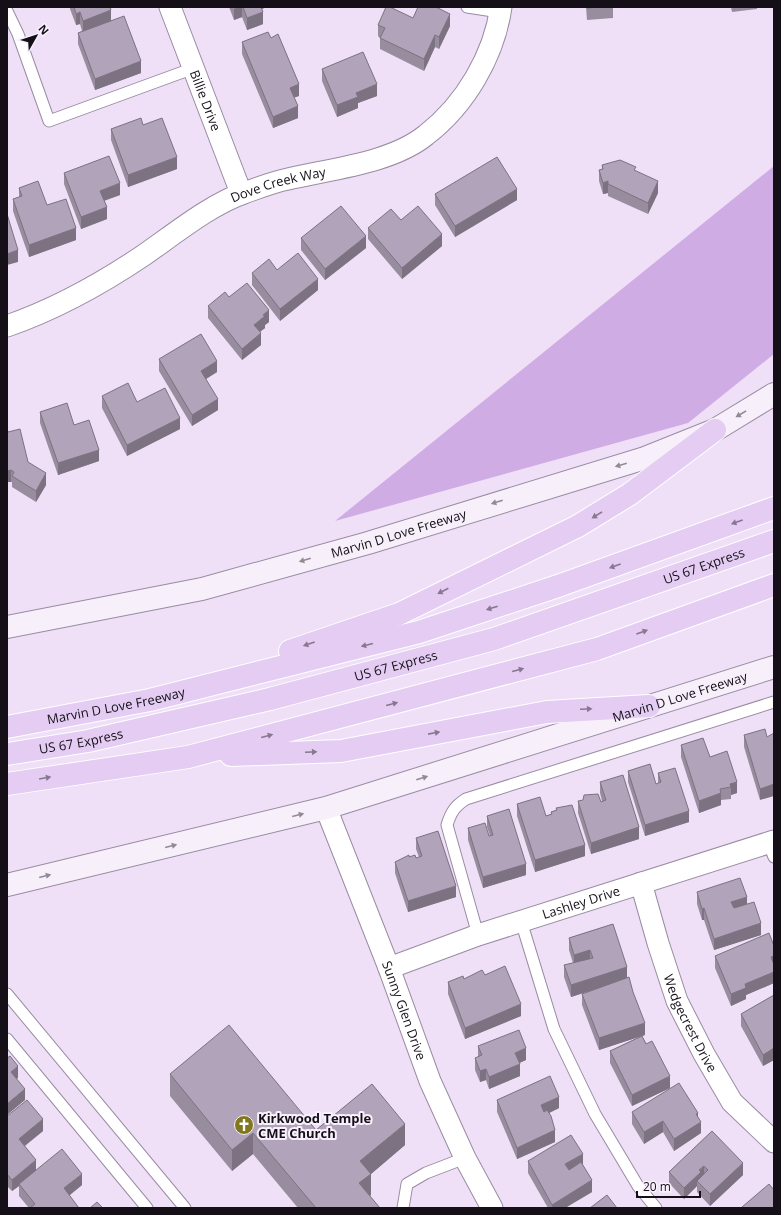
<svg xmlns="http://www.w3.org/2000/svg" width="781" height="1215" viewBox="0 0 781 1215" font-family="'Open Sans',sans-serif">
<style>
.green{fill:#d0ace5}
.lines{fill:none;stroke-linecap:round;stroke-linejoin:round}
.lane-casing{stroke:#998ca2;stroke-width:13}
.street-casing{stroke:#998ca2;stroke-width:23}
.secondary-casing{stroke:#998ca2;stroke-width:24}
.highway-casing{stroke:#fff;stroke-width:24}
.lane{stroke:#fff;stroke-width:11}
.street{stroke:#fff;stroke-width:21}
.secondary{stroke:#f7f0fb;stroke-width:22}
.highway{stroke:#e4ccf2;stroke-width:22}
.wall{fill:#988c9f}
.shaded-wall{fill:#7c7282}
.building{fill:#b1a3b9;stroke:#7c7282}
.oneway{fill:#918b95}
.oneway2{fill:#877790}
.labels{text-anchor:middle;stroke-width:4;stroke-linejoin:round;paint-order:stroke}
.street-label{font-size:13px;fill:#151018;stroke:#f9f0fe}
.poi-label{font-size:13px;font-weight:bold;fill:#151018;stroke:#f9f0fe;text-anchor:start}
</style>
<rect width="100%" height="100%" fill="#efe0f8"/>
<polygon class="green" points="774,166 774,354 688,423 335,521"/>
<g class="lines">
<g class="lane-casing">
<g id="lane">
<polyline points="467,7 500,12"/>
<polyline points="7,11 18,34 49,121 194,68"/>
<polyline points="768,842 774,857"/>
<polyline points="521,921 554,1029 595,1114 638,1186 656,1208"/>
<path d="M478,935l-31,-110c4,-13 8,-19 19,-26l308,-97"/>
<polyline points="7,994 185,1208"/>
<polyline points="7,1039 147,1208"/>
<polyline points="403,1208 407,1184 426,1173 465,1158"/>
</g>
</g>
<g class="street-casing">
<g id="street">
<path id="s1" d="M170,7l71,186"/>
<path id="s2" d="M7,326c49,-17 94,-42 137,-71 29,-20 67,-51 100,-62 14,-5 29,-11 44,-14 42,-10 104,-16 138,-44 39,-30 68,-79 75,-128"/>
<path id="s3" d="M326,808l63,160 41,113 35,77 27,50"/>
<path id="s4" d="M641,883l17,60 19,58 27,53 28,48 42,40"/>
<path id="s5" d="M389,968l89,-33 296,-94"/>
</g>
</g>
<g class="secondary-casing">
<g id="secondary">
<path id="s6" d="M7,627l195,-38 166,-46 277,-85 70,-28 59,-36"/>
<path id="s7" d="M7,885l319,-77 448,-141"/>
</g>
</g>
<g class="highway-casing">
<g id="highway">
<polyline points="290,651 399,614 578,526 630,494 715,430"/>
<path id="s8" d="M7,727l143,-27 269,-68 139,-46 216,-78"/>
<path id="s9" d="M7,754l81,-13 182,-42 224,-60 280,-98"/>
<polyline points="231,755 341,751 547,712 649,706"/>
<polyline points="7,784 188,757 597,649 774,585"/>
</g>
</g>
<use href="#lane" class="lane"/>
<use href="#street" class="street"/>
<use href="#secondary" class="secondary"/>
<use href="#highway" class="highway"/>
</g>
<g class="wall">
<polygon points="70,7 110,7 111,20 141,73 95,90 78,44 78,33 82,31 80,24 76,25 70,9"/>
<polygon points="229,7 266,7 262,9 263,24 247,30 242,17 234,20"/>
<polygon points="586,7 613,7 613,18 587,20"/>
<polygon points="731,7 757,7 757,9 732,12"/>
<polygon points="413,18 450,26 439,49 435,47 424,71 380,49 380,38 378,36 378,25"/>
<polygon points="271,38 299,96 294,97 298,118 273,128 242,54 242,42"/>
<polygon points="322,69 377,96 358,103 358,108 337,117 322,81"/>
<polygon points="143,125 177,169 128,187 111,140 111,129"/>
<polygon points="602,165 636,171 658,193 648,214 608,196 608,193 603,194 599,181 599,170 602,169"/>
<polygon points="64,173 120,195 104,201 107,219 81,229 64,184"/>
<polygon points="19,188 47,205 76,240 29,257 13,211 13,199 19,197"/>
<polygon points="435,194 517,200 455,237 435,205"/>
<polygon points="401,220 442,246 402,279 368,239 368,228"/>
<polygon points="301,238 366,248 325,280 301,250"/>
<polygon points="277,270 318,290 280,321 252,285 252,273"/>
<polygon points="229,297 269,322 265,325 265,328 260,332 261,345 242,360 208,318 208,306"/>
<polygon points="159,359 217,372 206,379 218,410 192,426 159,371"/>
<polygon points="102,396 137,402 180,429 127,456 102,408"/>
<polygon points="40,412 74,425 99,461 58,475 40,423"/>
<polygon points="8,432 28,462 46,485 36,502 12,487 12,482 11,482"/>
<polygon points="744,735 767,737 760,800 744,747"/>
<polygon points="681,745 710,757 737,793 731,795 731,799 721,800 721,805 699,813 681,757"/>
<polygon points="628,771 656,784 658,783 658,773 689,822 645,836 628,782"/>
<polygon points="600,782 639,839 591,854 578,813 578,801 601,802 602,801 600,793"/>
<polygon points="517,804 546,816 551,814 551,812 556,810 556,808 585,856 535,872 517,816"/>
<polygon points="487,816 526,875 483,888 468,840 468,828 490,836 487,827"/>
<polygon points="416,838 456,897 408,912 395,873 395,862 409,857 416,858 419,857 416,849"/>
<polygon points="697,892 747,904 761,935 714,950 704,920 702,920 697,904"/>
<polygon points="613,924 627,978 633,992 645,1035 642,1036 670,1088 632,1106 610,1063 610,1051 641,1036 599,1050 582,1005 582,994 603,986 571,997 564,977 564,965 573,963 569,950 569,938"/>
<polygon points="774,946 774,983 746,995 746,999 731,1006 715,968 715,956"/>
<polygon points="485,975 521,1016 465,1039 448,994 448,982"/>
<polygon points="774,995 774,1060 763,1066 741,1026 741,1014"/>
<polygon points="478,1046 526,1060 519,1063 520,1076 489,1089 486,1080 480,1082 475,1070 475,1058 478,1057"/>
<polygon points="170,1074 316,1130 405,1145 371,1174 371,1195 370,1196 380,1208 298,1208 253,1154 232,1171 170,1096"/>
<polygon points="497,1100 559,1108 549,1113 555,1142 517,1159 497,1112"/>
<polygon points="632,1112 698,1117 701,1133 674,1151 663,1132 644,1144 632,1124"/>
<polygon points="7,1116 43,1131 25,1146 36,1170 82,1185 69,1195 79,1208 29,1208 19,1196 19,1186 12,1191 7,1186"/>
<polygon points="712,1131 743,1175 710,1206 697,1192 697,1186 684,1199 669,1183 669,1172"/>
<polygon points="528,1161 583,1165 592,1192 565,1208 548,1208 528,1173"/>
</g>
<g class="shaded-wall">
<polygon points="239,7 242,7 242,17 234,20 234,9"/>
<polygon points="258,7 266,7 258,11"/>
<polygon points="111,10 111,21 83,32 83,21"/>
<polygon points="80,12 80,24 76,25 76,14"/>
<polygon points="263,12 263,24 247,30 247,18"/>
<polygon points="450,14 450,26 439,49 439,37"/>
<polygon points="435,35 435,47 424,71 424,59"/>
<polygon points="141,61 141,73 95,90 95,79"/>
<polygon points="299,84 299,96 290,99 290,88"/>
<polygon points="377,84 377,96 358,103 358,108 337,117 337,105 356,93"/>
<polygon points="298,106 298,118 273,128 273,117"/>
<polygon points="177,157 177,169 128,187 128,175"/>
<polygon points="608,181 608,193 603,194 603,183"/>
<polygon points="658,181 658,193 648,214 648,203"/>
<polygon points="120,183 120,195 100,202 100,191"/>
<polygon points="517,189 517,200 455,237 455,226"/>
<polygon points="107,207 107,219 81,229 81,217"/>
<polygon points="76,228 76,240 29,257 29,245"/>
<polygon points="442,234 442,246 402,279 402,268"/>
<polygon points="366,236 366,248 325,280 325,269"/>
<polygon points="18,250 18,262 7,265 7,254"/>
<polygon points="318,279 318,290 280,321 280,309"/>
<polygon points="269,310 269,322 265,325 265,328 254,336 254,325 263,315"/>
<polygon points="261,333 261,345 242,360 242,349"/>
<polygon points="217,361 217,372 201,382 201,371"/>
<polygon points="218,399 218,410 192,426 192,415"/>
<polygon points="180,418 180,429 127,456 127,445"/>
<polygon points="99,450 99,461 58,475 58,463"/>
<polygon points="11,470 11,482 7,482 7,471"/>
<polygon points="46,473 46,485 36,502 36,491"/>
<polygon points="737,782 737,793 731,795 731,787 730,784"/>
<polygon points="774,784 774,796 760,800 760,789"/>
<polygon points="721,793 721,805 699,813 699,801"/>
<polygon points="689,811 689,822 645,836 645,825"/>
<polygon points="639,827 639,839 591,854 591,843"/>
<polygon points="585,845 585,856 535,872 535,860"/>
<polygon points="526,864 526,875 483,888 483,877"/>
<polygon points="456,886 456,897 408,912 408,901"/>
<polygon points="747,897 747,908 731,913 731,902"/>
<polygon points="704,908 704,920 702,920 702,909"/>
<polygon points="761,923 761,935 714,950 714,939"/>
<polygon points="590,950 590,961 574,966 574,955"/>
<polygon points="774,956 774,967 771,957"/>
<polygon points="627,967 627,979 571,997 571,985"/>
<polygon points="774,972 774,983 746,995 746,999 731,1006 731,994 745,984"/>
<polygon points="521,1004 521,1016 465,1039 465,1028"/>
<polygon points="645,1023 645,1035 599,1050 599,1038"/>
<polygon points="526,1048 526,1060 515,1065 515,1053"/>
<polygon points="774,1048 774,1060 763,1066 763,1055"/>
<polygon points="520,1064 520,1076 489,1089 489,1077"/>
<polygon points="18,1066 18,1078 11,1083 11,1072"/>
<polygon points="486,1069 486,1080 480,1082 480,1071"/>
<polygon points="670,1076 670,1088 632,1106 632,1095"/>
<polygon points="25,1089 25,1100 7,1115 7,1104"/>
<polygon points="559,1097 559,1108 541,1117 541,1105"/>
<polygon points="698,1113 698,1124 701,1122 701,1133 674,1151 674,1139 696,1114"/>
<polygon points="43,1119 43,1131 19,1150 19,1139"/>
<polygon points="663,1121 663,1132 644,1144 644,1132"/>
<polygon points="405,1124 405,1145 371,1174 371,1195 359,1204 359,1183 360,1161"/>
<polygon points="555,1130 555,1142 517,1159 517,1148"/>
<polygon points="253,1133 253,1154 232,1171 232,1150"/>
<polygon points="583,1154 583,1165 565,1176 565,1164"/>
<polygon points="36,1160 36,1172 19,1184 19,1186 12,1191 12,1180"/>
<polygon points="743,1163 743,1175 710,1206 710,1194"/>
<polygon points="704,1166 704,1177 697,1181 697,1186 684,1199 684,1188"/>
<polygon points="82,1174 82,1185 64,1200 64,1188"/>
<polygon points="592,1180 592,1192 565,1208 552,1208 552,1205"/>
</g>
<g class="building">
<polygon points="74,7 110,7 111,10 83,21 80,12 76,14"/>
<polygon points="243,7 261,7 263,12 247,18"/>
<polygon points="386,7 390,7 413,18 418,7 436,7 450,14 439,37 435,35 424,59 380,38 385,28 378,25"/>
<polygon points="587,7 602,7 587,8"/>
<polygon points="124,16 141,61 95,79 78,33"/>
<polygon points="268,32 271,38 278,34 299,84 290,88 298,106 273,117 242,42"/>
<polygon points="363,52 377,84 356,93 358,97 337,105 322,69"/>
<polygon points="141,118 143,125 162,118 177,157 128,175 111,129"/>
<polygon points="109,156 120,183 100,191 107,207 81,217 64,173"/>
<polygon points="497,157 517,189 455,226 435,194"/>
<polygon points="620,160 636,167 634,170 658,181 648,203 608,184 608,181 603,183 599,170 603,169 602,165"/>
<polygon points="38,181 47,205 66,199 76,228 29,245 13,199 22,196 19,188"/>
<polygon points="341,206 366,236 325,269 301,238"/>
<polygon points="418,206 442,234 402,268 368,228 391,209 401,220"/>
<polygon points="7,214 18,250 7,254"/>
<polygon points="298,253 318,279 280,309 252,273 269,259 277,270"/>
<polygon points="247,283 269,310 263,315 265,316 254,325 261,333 242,349 208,306 225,292 229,297"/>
<polygon points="201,334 217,361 201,371 218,399 192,415 159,359"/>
<polygon points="128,383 137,402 165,388 180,418 127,445 102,396"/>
<polygon points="67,403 74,425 89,420 99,450 58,463 40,412"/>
<polygon points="7,429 8,432 20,429 28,462 46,473 36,491 12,476 14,472 11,470 7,471"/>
<polygon points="765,729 767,737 774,733 774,784 760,789 744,735"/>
<polygon points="703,738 710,757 727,751 737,782 730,784 731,787 720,789 721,793 699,801 681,745"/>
<polygon points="650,764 656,784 661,782 658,773 675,768 689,811 645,825 628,771"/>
<polygon points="623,775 639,827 591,843 578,801 583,800 584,795 598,794 601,802 606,800 600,782"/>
<polygon points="540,797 546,816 552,814 551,812 557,810 556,808 572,805 585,845 535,860 517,804"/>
<polygon points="509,809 526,864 483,877 468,828 485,823 489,836 493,835 487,816"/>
<polygon points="438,831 456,886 408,901 395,862 409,855 409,857 415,855 416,858 422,856 416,838"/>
<polygon points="740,878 747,897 731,902 734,908 754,902 761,923 714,939 704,908 702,909 697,892"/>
<polygon points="613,924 627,967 571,985 564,965 593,958 590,950 574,955 569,938"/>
<polygon points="769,933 774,946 774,956 771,957 774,965 774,972 745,984 746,988 731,994 715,956"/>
<polygon points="505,966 521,1004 465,1028 448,982 463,976 464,979 482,970 485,975"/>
<polygon points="629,977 633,992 645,1023 599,1038 582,994"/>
<polygon points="774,995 774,1048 763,1055 741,1014"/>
<polygon points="229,1025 316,1130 372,1084 405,1124 360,1161 371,1174 359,1183 380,1208 316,1208 253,1133 232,1150 170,1074"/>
<polygon points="519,1030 526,1048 515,1053 520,1064 489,1077 486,1069 480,1071 475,1058 482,1055 478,1046"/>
<polygon points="642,1036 646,1044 652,1041 670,1076 632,1095 610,1051"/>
<polygon points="10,1056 18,1066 11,1072 25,1089 7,1104 7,1058"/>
<polygon points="550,1076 559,1097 541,1105 544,1112 547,1110 551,1116 555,1130 517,1148 497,1100"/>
<polygon points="679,1083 698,1113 696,1114 701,1122 674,1139 663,1121 644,1132 632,1112"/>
<polygon points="27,1100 43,1119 19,1139 36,1160 12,1180 7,1174 7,1116"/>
<polygon points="712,1131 743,1163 710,1194 697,1181 708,1170 704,1166 699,1170 701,1172 684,1188 669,1172"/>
<polygon points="571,1135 583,1154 565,1164 569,1170 581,1162 592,1180 552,1205 528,1161"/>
<polygon points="62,1149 82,1174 64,1188 79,1208 30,1208 35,1204 19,1184"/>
<polygon points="769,1184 774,1190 774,1208 742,1208 742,1207"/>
<polygon points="607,1195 617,1208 590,1208"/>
<polygon points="97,1202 103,1208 90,1208"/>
</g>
<defs><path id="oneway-solid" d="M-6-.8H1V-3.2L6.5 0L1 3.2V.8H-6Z"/></defs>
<g class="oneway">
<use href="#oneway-solid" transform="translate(741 414) rotate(149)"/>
<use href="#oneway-solid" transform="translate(621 465) rotate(164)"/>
<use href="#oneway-solid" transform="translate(497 502) rotate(163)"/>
<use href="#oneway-solid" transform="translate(305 560) rotate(164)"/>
<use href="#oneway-solid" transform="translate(422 778) rotate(-18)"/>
<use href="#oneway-solid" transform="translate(298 815) rotate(-14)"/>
<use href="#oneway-solid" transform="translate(171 846) rotate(-14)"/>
<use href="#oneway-solid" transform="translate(45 876) rotate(-14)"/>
</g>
<g class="oneway2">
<use href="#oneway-solid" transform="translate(597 515) rotate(148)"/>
<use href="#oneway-solid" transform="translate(737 522) rotate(160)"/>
<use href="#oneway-solid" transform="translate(615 566) rotate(160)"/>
<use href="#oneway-solid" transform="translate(443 591) rotate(153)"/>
<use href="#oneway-solid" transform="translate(492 608) rotate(162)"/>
<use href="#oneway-solid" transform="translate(642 632) rotate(-20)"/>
<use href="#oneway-solid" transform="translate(309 644) rotate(161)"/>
<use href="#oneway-solid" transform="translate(367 645) rotate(166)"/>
<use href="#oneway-solid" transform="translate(518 670) rotate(-15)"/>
<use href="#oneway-solid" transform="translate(392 704) rotate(-15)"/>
<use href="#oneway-solid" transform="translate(586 709) rotate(-3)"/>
<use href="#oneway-solid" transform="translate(434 733) rotate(-11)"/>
<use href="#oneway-solid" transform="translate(267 736) rotate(-15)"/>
<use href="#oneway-solid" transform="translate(311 752) rotate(-2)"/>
<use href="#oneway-solid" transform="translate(45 778) rotate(-10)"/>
</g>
<defs>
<g id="church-disc" transform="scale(1)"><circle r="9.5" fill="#81771b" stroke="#f9f0fe"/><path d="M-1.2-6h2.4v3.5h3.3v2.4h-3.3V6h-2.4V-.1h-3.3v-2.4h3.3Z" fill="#fff"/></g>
</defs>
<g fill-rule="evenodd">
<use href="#church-disc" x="244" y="1125"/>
</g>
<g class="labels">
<g class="street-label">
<text dy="5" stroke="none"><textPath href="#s1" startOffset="100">Billie Drive</textPath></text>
<text dy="5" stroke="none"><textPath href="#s2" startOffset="308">Dove Creek Way</textPath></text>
<text dy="5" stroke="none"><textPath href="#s6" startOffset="403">Marvin D Love Freeway</textPath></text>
<text dy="5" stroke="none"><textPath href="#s9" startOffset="723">US 67 Express</textPath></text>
<text dy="5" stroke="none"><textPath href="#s9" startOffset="399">US 67 Express</textPath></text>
<text dy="5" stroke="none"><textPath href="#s7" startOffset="699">Marvin D Love Freeway</textPath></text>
<text dy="5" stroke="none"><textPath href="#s8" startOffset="111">Marvin D Love Freeway</textPath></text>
<text dy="5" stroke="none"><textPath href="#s9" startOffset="75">US 67 Express</textPath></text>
<text dy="5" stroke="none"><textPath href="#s5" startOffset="203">Lashley Drive</textPath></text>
<text dy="5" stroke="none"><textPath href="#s3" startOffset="217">Sunny Glen Drive</textPath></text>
<text dy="5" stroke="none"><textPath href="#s4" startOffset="149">Wedgecrest Drive</textPath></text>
</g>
<g class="poi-label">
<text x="258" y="1123">Kirkwood Temple<tspan x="258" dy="15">CME Church</tspan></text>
</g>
</g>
<rect width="781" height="1215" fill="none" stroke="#151018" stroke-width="16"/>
<g transform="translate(36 36) rotate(51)" stroke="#f9f0fe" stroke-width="3" paint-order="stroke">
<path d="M0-3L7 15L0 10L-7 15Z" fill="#151018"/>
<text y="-6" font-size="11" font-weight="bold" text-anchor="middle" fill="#151018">N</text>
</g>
<path d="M637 1191v6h63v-6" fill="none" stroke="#151018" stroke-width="2"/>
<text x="643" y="1191" font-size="12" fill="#151018" stroke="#f9f0fe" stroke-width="3" paint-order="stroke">20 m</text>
</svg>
